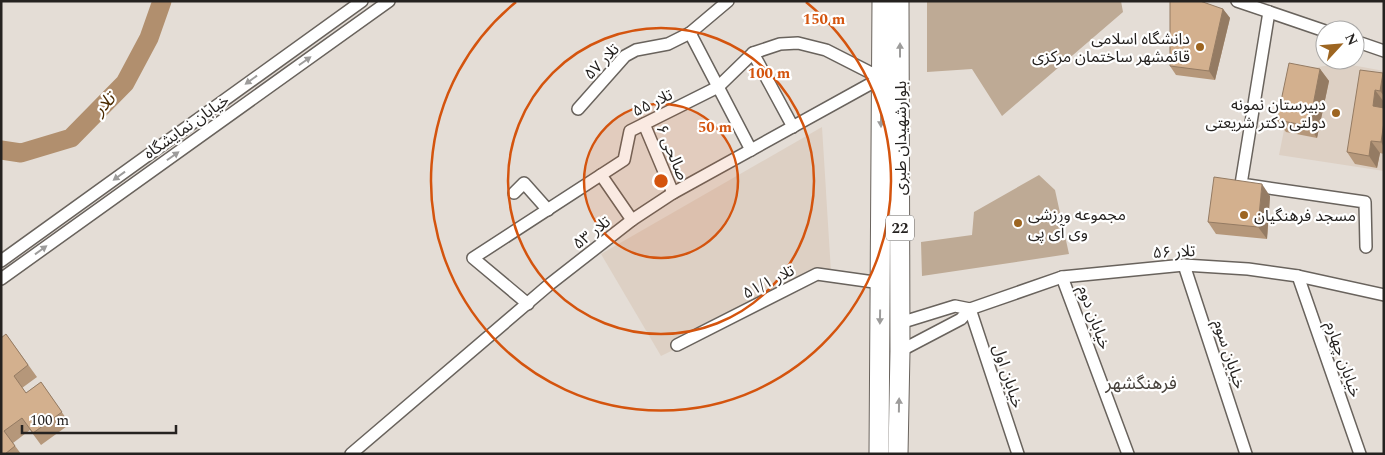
<svg xmlns="http://www.w3.org/2000/svg" width="1385" height="455" viewBox="0 0 1385 455" font-family="Spectral,'Noto Sans Arabic',serif">
<style>
.built{fill:#ddd0c4}
.green{fill:#beaa95}
.lines{fill:none;stroke-linecap:round;stroke-linejoin:round}
.river{stroke:#b18f6e;stroke-width:19}
.minor-casing{stroke:#69635d;stroke-width:14}
.trunk-casing{stroke:#69635d;stroke-width:21}
.minor{stroke:#fff;stroke-width:11}
.trunk{stroke:#fff;stroke-width:19}
.wall{fill:#b5977a}
.shaded-wall{fill:#947b63}
.building{fill:#d3b08e;stroke:#947b63}
.oneway{fill:#9d9c9b}
.ring{fill:none;stroke:#d4540e;stroke-width:2.5}
.poi-dot{fill:#9d6521;stroke:#fff;stroke-width:2}
.labels{text-anchor:middle;stroke-width:4.5;stroke-linejoin:round;paint-order:stroke}
.shield{fill:#fff;stroke:#666463;stroke-width:1}
.shield-label{font-size:15px;font-weight:bold;fill:#252220}
.poi-label{font-size:16px;fill:#252220;stroke:#fff;text-anchor:end}
.street-label{font-size:16px;fill:#252220;stroke:#fff}
.water-label{font-size:18px;font-style:italic;fill:#4c2b00;stroke:#fff}
.neighbourhood-label{font-size:18px;fill:#47413b;stroke:#fff}
.centre{fill:#d4540e;stroke:#fff;stroke-width:2.5}
.ring-label{font-size:15px;text-anchor:middle;font-weight:bold;fill:#d4540e;stroke:#fff;stroke-width:4.5;stroke-linejoin:round;paint-order:stroke}
</style>
<rect width="100%" height="100%" fill="#e4ddd6"/>
<g class="built">
<polygon points="1341,63 1384,71 1384,171 1279,155 1296,71"/>
<polygon points="822,127 831,272 661,356 601,254"/>
</g>
<g class="green">
<polygon points="927,1 1121,1 1123,12 1002,116 972,69 927,72"/>
<polygon points="1039,175 1055,190 1069,254 922,276 921,242 972,235 974,212"/>
</g>
<g class="lines">
<polyline class="river" points="1,150 21,153 71,138 125,83 149,38 162,1"/>
<g class="minor-casing">
<g id="minor">
<polyline points="1237,1 1325,31"/>
<polyline points="1269,12 1241,184 1365,202 1366,247"/>
<polyline points="690,33 751,150"/>
<polyline points="1355,41 1384,51"/>
<polyline points="753,53 793,127"/>
<polyline points="578,109 625,56 636,50 668,44 690,33 728,1"/>
<polyline points="644,124 673,193"/>
<polyline points="601,175 632,220"/>
<polyline points="514,193 524,183 548,210"/>
<polyline points="1,261 362,1"/>
<polyline points="1184,265 1246,454"/>
<polyline points="1298,276 1360,454"/>
<polyline points="1062,277 1128,454"/>
<polyline points="1,279 389,1"/>
<polyline points="528,304 473,258 624,160 630,131 718,87 753,53 780,44 798,43 826,50 881,78"/>
<polyline points="970,309 1018,454"/>
<polyline points="900,323 955,306 970,309"/>
<polyline points="677,345 817,274 881,283"/>
<polyline points="900,351 961,319 970,309 1062,277 1184,265 1248,269 1298,276 1384,295"/>
<polyline points="351,454 550,284 632,220 673,193 881,78"/>
</g>
</g>
<g class="trunk-casing">
<g id="trunk">
<polyline points="879,454 882,1"/>
<polyline points="898,454 900,351 899,1"/>
</g>
</g>
<use href="#minor" class="minor"/>
<use href="#trunk" class="trunk"/>
</g>
<g class="wall">
<polygon points="1223,9 1230,18 1215,80 1176,75 1170,66"/>
<polygon points="1320,69 1329,81 1317,138 1286,132 1277,120"/>
<polygon points="1383,73 1384,75 1384,102 1383,108 1384,108 1384,154 1380,153 1377,168 1355,164 1347,152"/>
<polygon points="1270,196 1267,239 1216,234 1208,222"/>
<polygon points="6,334 37,377 22,388 26,393 41,382 70,424 41,445 30,430 13,443 21,454 1,454"/>
</g>
<g class="shaded-wall">
<polygon points="1223,9 1230,18 1215,80 1209,71"/>
<polygon points="1320,69 1329,81 1317,138 1309,126"/>
<polygon points="1383,73 1384,75 1384,96 1380,91"/>
<polygon points="1375,90 1384,102 1381,118 1373,106"/>
<polygon points="1384,122 1384,147 1381,142"/>
<polygon points="1371,141 1380,153 1377,168 1369,156"/>
<polygon points="1262,184 1270,196 1267,239 1258,227"/>
</g>
<g class="building">
<polygon points="1170,1 1200,1 1223,9 1209,71 1170,66"/>
<polygon points="1289,63 1320,69 1309,126 1277,120"/>
<polygon points="1360,70 1383,73 1380,91 1375,90 1373,106 1384,108 1384,122 1381,142 1371,141 1369,156 1347,152"/>
<polygon points="1214,177 1262,184 1258,227 1208,222"/>
<polygon points="6,334 28,365 14,376 26,393 41,382 62,412 33,433 22,418 4,431 15,446 5,454 1,454 1,338"/>
</g>
<defs><path id="oneway-solid" d="M-6-.8H1V-3.2L6.5 0L1 3.2V.8H-6Z" transform="scale(1.25)"/></defs>
<g class="oneway">
<use href="#oneway-solid" transform="translate(900 50) rotate(-90)"/>
<use href="#oneway-solid" transform="translate(305 61) rotate(-35)"/>
<use href="#oneway-solid" transform="translate(251 80) rotate(144)"/>
<use href="#oneway-solid" transform="translate(881 120) rotate(90)"/>
<use href="#oneway-solid" transform="translate(173 156) rotate(-35)"/>
<use href="#oneway-solid" transform="translate(119 176) rotate(144)"/>
<use href="#oneway-solid" transform="translate(41 250) rotate(-36)"/>
<use href="#oneway-solid" transform="translate(880 317) rotate(91)"/>
<use href="#oneway-solid" transform="translate(899 405) rotate(-89)"/>
</g>
<circle cx="661" cy="181" r="77" fill="#d4540e" fill-opacity=".12"/>
<g class="ring">
<circle cx="661" cy="181" r="77"/>
<circle cx="661" cy="181" r="153"/>
<path d="M806 2A230 230 0 1 1 516 2"/>
</g>
<g class="poi-dot">
<circle cx="1200" cy="47" r="5"/>
<circle cx="1336" cy="113" r="5"/>
<circle cx="1244" cy="215" r="5"/>
<circle cx="1018" cy="223" r="5"/>
</g>
<g class="labels">
<rect class="shield" x="886" y="215.5" width="28" height="25" rx="4"/>
<g class="shield-label">
<text x="900" y="233">22</text>
</g>
<g class="poi-label">
<text x="1190" y="44">دانشگاه اسلامی<tspan x="1190" dy="18">قائمشهر ساختمان مرکزی</tspan></text>
<text x="1326" y="110">دبیرستان نمونه<tspan x="1326" dy="18">دولتی دکتر شریعتی</tspan></text>
<text x="1028" y="220" text-anchor="start">مجموعه ورزشی<tspan x="1028" dy="18">وی آی پی</tspan></text>
<text x="1254" y="221" text-anchor="start">مسجد فرهنگیان</text>
</g>
<g class="street-label">
<text transform="translate(601 61) rotate(-46)" y="6">تلار ۵۷</text>
<text transform="translate(652 102) rotate(-26)" y="6">تلار ۵۵</text>
<text transform="translate(186 126) rotate(-35)" y="6">خیابان نمایشگاه</text>
<text transform="translate(900 138) rotate(-90)" y="6">بلوارشهیدان طبری</text>
<text transform="translate(673 152) rotate(67)" y="6">صالحی ۶</text>
<text transform="translate(591 232) rotate(-38)" y="6">تلار ۵۳</text>
<text transform="translate(1174 251) rotate(-3)" y="6">تلار ۵۶</text>
<text transform="translate(768 281) rotate(-27)" y="6">تلار ۵۱/۱</text>
<text transform="translate(1095 317) rotate(70)" y="6">خیابان دوم</text>
<text transform="translate(1230 354) rotate(72)" y="6">خیابان سوم</text>
<text transform="translate(1344 359) rotate(71)" y="6">خیابان چهارم</text>
<text transform="translate(1009 376) rotate(72)" y="6">خیابان اول</text>
</g>
<g class="water-label">
<text transform="translate(104 104) rotate(-46)" y="6">تلار</text>
</g>
<g class="neighbourhood-label">
<text x="1141" y="389">فرهنگشهر</text>
</g>
</g>
<circle cx="661" cy="181" r="8" class="centre"/>
<g class="ring-label">
<text x="824" y="24">150 m</text>
<text x="769" y="78">100 m</text>
<text x="715" y="132">50 m</text>
</g>
<rect width="1385" height="455" fill="none" stroke="#252220" stroke-width="5"/>
<g transform="translate(1340 45) rotate(64)"><circle r="24" fill="#ffffff" stroke="#a8a7a6"/>
<path d="M0-4L9 19L0 12L-9 19Z" fill="#9d6521"/>
<text y="-8" font-size="14" font-weight="bold" text-anchor="middle" fill="#252220">N</text>
</g>
<path d="M22 425v8h154v-8" fill="none" stroke="#252220" stroke-width="2.5"/>
<text x="30" y="425" font-size="15" fill="#252220" stroke="#ffffff" stroke-width="4" paint-order="stroke">100 m</text>
</svg>
